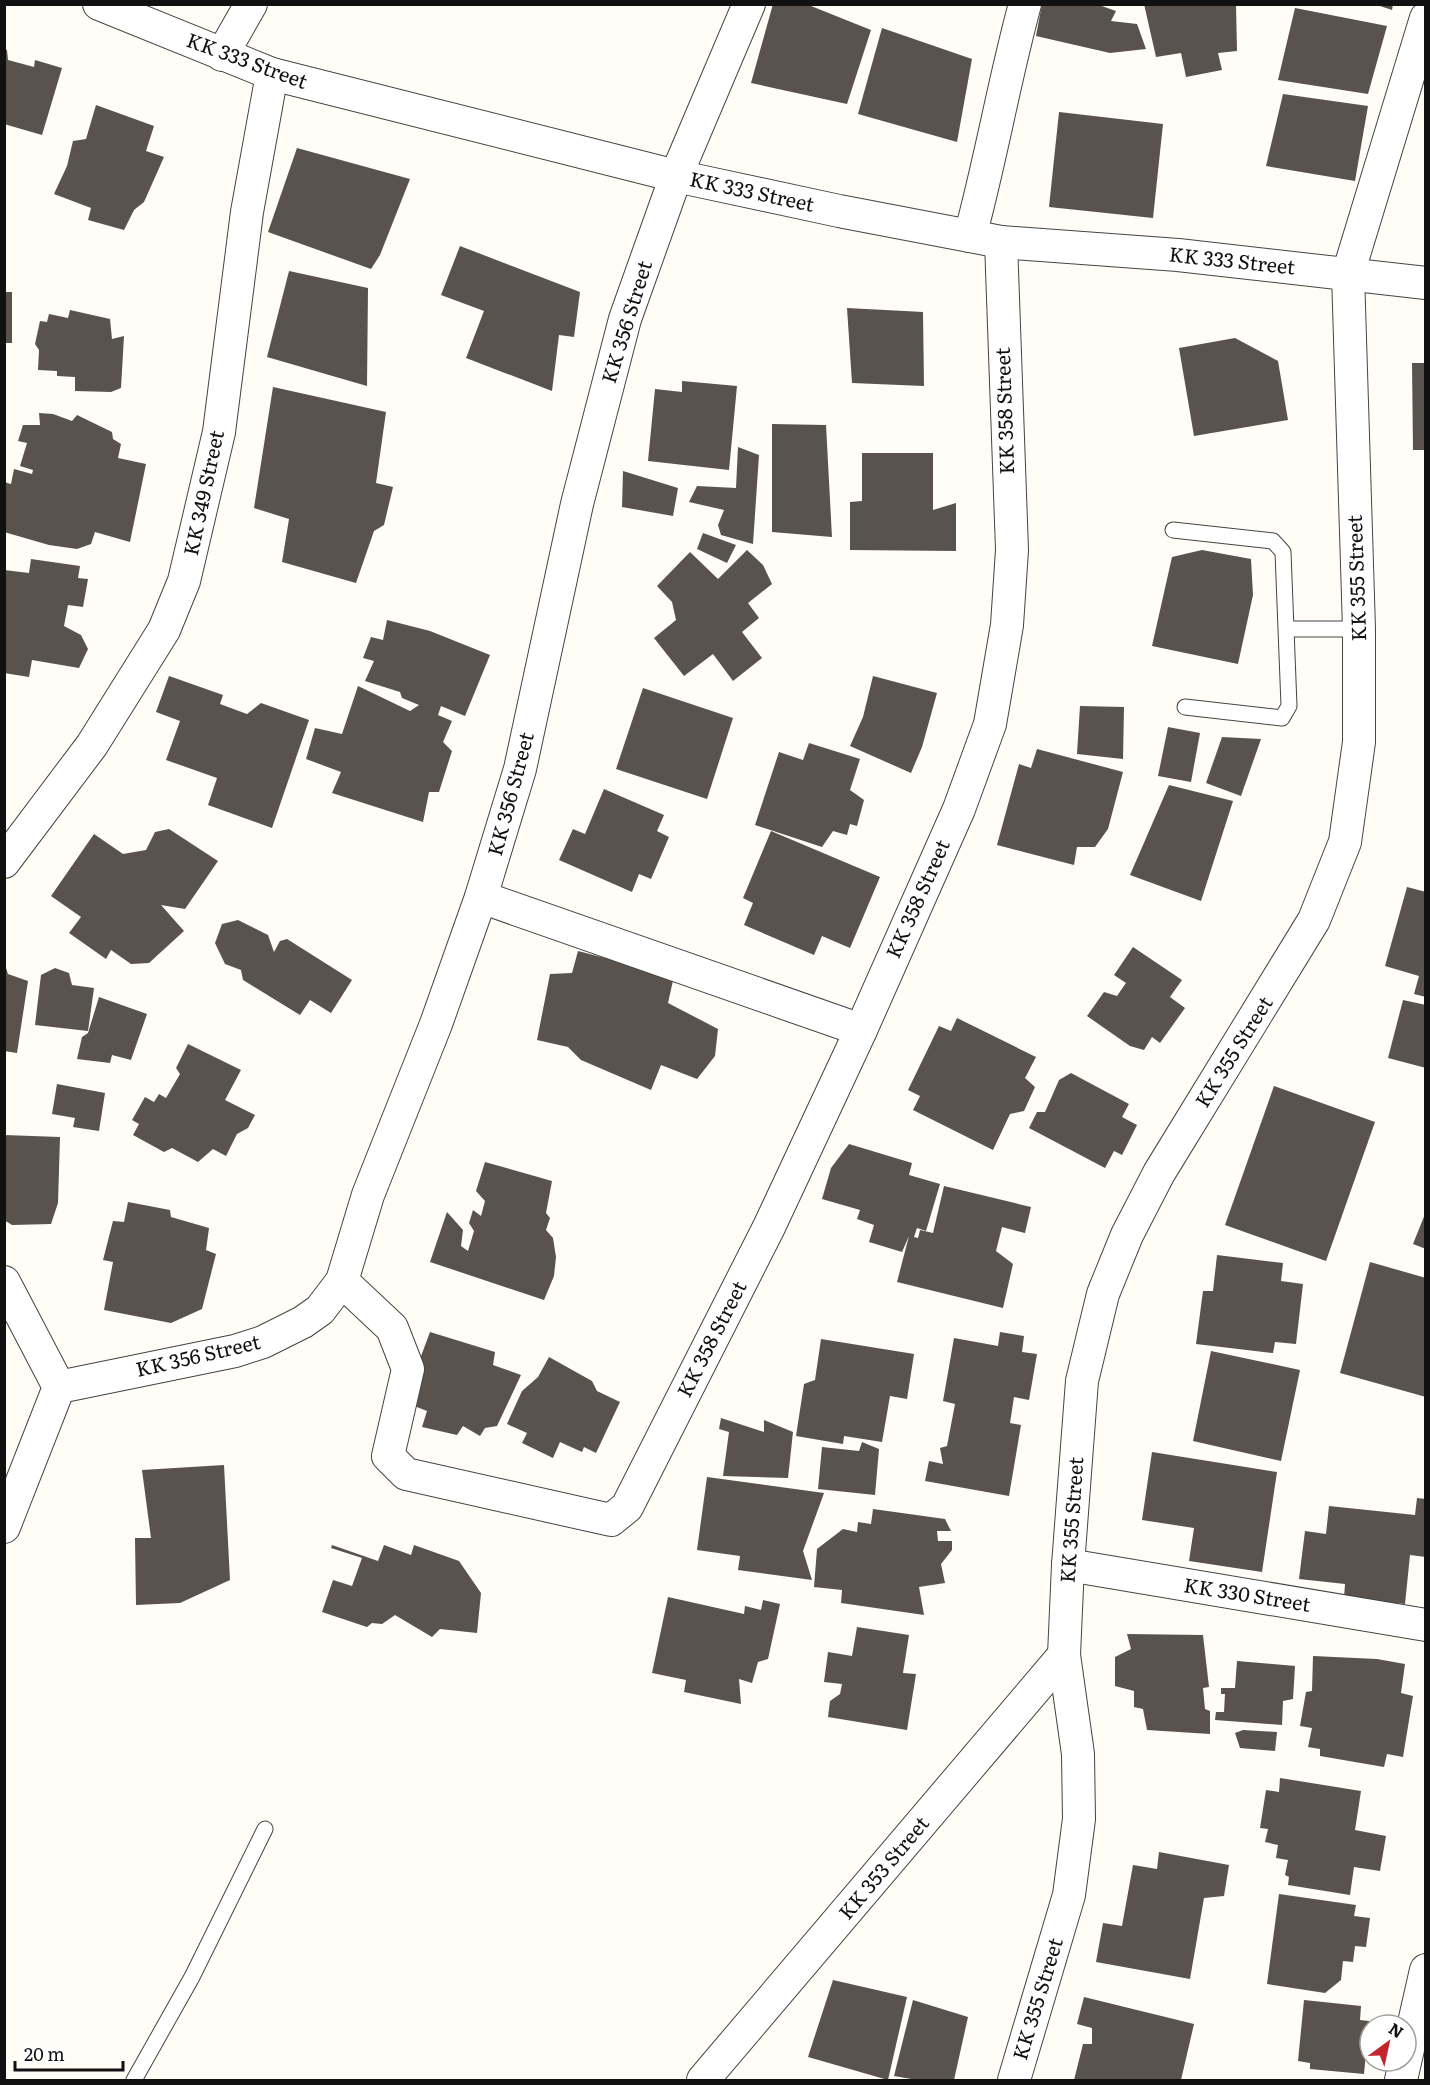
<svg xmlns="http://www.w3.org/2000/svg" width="1430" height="2085" viewBox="0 0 1430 2085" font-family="Literata,serif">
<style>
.building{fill:#5a524d}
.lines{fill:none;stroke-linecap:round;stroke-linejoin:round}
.lane-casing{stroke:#444;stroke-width:17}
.street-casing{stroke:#444;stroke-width:34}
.lane{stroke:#fff;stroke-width:15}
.street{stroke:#fff;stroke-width:32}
.labels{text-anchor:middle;stroke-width:6;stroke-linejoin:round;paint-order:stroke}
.street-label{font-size:20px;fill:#111;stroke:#fff}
</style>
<rect width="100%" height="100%" fill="#fffdf5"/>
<g class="building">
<polygon points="773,4 806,4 871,30 847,104 751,83"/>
<polygon points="1042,4 1096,4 1116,11 1111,21 1137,24 1146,49 1110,53 1036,36"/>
<polygon points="1144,4 1236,4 1237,51 1218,53 1222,70 1186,77 1181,53 1156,57"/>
<polygon points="1374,4 1393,4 1392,10"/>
<polygon points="1295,8 1387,26 1368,94 1278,80"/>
<polygon points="882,28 972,59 957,142 858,114"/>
<polygon points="4,49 7,50 8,60 34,67 35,60 62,68 42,135 4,124"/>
<polygon points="1283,94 1368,106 1355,181 1266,166"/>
<polygon points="96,105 154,126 146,151 164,157 144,202 134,210 124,230 88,220 91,208 54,194 67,166 73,141 86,139"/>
<polygon points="1059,112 1163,124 1153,218 1049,207"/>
<polygon points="297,148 410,179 380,255 371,269 268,232"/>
<polygon points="460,246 580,292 574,337 559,335 552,391 466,358 484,311 441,295"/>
<polygon points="289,271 368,288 367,386 267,357"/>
<rect x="4" y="292" width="8" height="51"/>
<polygon points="847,308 923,312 924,386 852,383"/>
<polygon points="70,310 110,319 112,339 124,336 121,388 111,392 75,391 75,377 57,376 57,371 38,370 39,350 35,344 40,321 47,322 49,314 68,318"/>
<polygon points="1235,338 1278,361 1288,420 1194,436 1179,348"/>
<polygon points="1412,363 1426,363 1426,450 1413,450"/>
<polygon points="682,381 737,386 729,470 648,461 655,389 682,392"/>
<polygon points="273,387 386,412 376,483 393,487 384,525 374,531 356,583 282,562 289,519 254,508"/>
<polygon points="39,413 53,414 72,421 77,415 112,432 113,439 121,444 118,458 146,464 130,542 95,532 91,544 77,549 49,545 4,532 4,482 11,484 14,469 32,474 33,470 20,466 27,443 18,441 23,425 40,425"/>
<polygon points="772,424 826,425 832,537 772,532"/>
<polygon points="738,447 759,455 753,544 721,535 718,525 724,510 689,502 697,486 736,488"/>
<polygon points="862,453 933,453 933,510 956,503 956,551 850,550 850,502 862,501"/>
<polygon points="623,471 678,488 673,516 622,507"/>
<polygon points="703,533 736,545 727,563 697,549"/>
<polygon points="747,550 763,565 772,584 748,603 759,618 742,632 762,658 733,681 713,654 684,676 654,638 676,620 672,602 657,586 690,552 718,579"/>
<polygon points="1202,550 1251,559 1253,595 1238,664 1152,646 1172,557"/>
<polygon points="31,559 80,566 78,578 88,579 83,607 68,605 64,626 81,635 88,649 79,668 32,660 29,677 4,673 4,570 29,573"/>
<polygon points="387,620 430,631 490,655 465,716 441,706 438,715 452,721 443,742 452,751 439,792 429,792 423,822 332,793 341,772 306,759 315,728 342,734 358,686 410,711 419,705 402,698 400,692 365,681 374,661 363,658 371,637 383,640"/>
<polygon points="169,676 223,695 220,704 247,714 261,703 309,720 272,828 208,805 217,778 166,760 180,721 156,712"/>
<polygon points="873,676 937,693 922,747 911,773 850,746 863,717"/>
<polygon points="643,688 733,718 707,799 616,769"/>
<polygon points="1080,706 1124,707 1123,759 1077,754"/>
<polygon points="1168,727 1200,733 1191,782 1158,776"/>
<polygon points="1222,737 1261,739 1241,796 1206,783"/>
<polygon points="809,743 860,759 850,790 864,800 857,826 850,824 847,835 833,831 822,847 755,825 779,752 803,760"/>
<polygon points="1037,749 1123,772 1108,829 1095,847 1077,847 1074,865 997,845 1019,764 1031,768"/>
<polygon points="1169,785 1233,801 1201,901 1130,875"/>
<polygon points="604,789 664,815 657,831 669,837 651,879 639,874 632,892 559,860 573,829 585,834"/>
<polygon points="169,829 218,861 185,909 161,905 184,931 149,963 131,964 111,950 106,959 69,933 81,917 51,896 94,834 123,854 146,850 155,832"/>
<polygon points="771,831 880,877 850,948 822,936 814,955 744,925 753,903 743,898"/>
<polygon points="1407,887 1426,892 1426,997 1414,994 1419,976 1385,966"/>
<polygon points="238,920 268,935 274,952 280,941 287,939 352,980 331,1013 310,1000 300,1015 243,980 241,970 225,964 215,943 222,924"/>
<polygon points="1133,947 1182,980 1170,997 1185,1008 1160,1043 1152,1037 1144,1050 1130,1046 1087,1016 1104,992 1117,996 1126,983 1114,975"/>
<polygon points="578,951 674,976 668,1003 718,1029 715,1056 697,1079 661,1065 651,1090 581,1060 568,1047 537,1040 550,974 572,973"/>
<polygon points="4,962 8,974 28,981 17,1053 4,1051"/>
<polygon points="55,968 69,973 72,985 94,988 88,1031 35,1025 41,975"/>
<polygon points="99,997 147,1014 131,1060 112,1055 110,1063 77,1059 82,1037 88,1033"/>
<polygon points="1403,1000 1426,1005 1426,1068 1388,1058"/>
<polygon points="957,1018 1036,1057 1025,1078 1035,1087 1024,1111 1010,1114 993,1150 913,1110 920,1096 908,1090 939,1026 951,1031"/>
<polygon points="188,1044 241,1070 225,1100 255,1115 248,1128 237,1134 226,1156 213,1149 198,1162 172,1148 164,1152 133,1135 139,1124 132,1120 145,1097 154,1102 159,1094 166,1098 180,1074 176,1068"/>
<polygon points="1071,1073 1129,1104 1122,1117 1137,1125 1122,1155 1114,1151 1105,1168 1029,1128 1037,1112 1045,1112 1059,1080"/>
<polygon points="57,1084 105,1093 99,1131 73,1127 75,1118 52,1114"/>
<polygon points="1274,1086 1375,1122 1326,1261 1225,1225"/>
<polygon points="4,1135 60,1137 58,1203 51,1224 12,1225 4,1220"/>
<polygon points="849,1144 912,1163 909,1175 940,1184 926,1231 917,1228 914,1237 918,1238 920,1230 933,1233 944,1186 1031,1207 1025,1233 1002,1227 996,1251 1013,1264 1003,1308 897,1282 909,1236 902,1252 869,1242 874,1225 857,1219 860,1210 822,1199 831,1168"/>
<polygon points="485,1162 552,1181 546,1213 550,1218 546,1230 553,1238 556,1257 554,1276 544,1300 430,1262 447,1212 463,1230 461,1246 468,1251 474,1231 469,1223 473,1210 481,1216 485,1201 476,1191"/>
<polygon points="128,1202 170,1210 171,1217 209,1228 206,1250 216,1254 202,1309 171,1323 104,1310 113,1262 103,1260 113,1221 124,1222"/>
<polygon points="1425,1214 1426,1214 1426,1249 1413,1244"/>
<polygon points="1217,1255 1283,1263 1281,1281 1303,1284 1296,1344 1275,1342 1273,1353 1196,1344 1203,1291 1213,1291"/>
<polygon points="1370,1262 1426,1278 1426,1397 1340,1373"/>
<polygon points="430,1332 495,1352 493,1365 521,1375 497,1426 485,1428 480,1436 463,1426 457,1435 422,1427 427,1411 404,1402"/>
<polygon points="1000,1332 1024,1336 1022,1352 1037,1354 1029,1400 1014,1397 1010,1423 1021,1425 1009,1496 925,1481 929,1461 943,1464 940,1448 947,1446 955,1404 943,1401 954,1338 998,1346"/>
<polygon points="821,1339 914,1354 907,1399 890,1396 882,1442 844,1436 843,1444 796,1436 804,1384 815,1380"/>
<polygon points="1211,1351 1300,1370 1281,1461 1193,1441"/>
<polygon points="549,1357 592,1381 597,1391 620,1402 596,1453 584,1447 582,1452 560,1442 553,1458 522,1443 527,1433 507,1424 522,1391 538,1377"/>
<polygon points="721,1418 764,1432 764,1420 793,1432 788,1478 723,1476 729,1432 719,1429"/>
<polygon points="862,1442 879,1449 875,1495 818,1489 822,1447 859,1451"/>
<polygon points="1152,1452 1277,1472 1262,1572 1189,1561 1194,1528 1142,1520"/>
<polygon points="224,1465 230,1580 180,1603 136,1605 135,1538 151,1538 142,1470"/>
<polygon points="707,1477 824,1493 803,1551 812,1580 738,1570 740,1556 697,1550"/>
<polygon points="1417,1498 1426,1499 1426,1557 1410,1555 1405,1604 1344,1598 1345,1584 1299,1579 1305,1531 1326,1534 1329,1506 1415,1515"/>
<polygon points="873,1509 945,1519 951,1531 937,1531 938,1541 952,1541 952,1550 941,1564 945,1583 919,1587 924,1615 841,1603 842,1590 814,1587 817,1549 843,1529 857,1532 858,1522 871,1524"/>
<polygon points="332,1545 378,1561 384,1545 411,1555 414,1545 459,1561 481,1593 477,1633 440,1629 432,1637 395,1615 382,1624 372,1623 367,1627 322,1612 333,1580 352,1586 362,1558 331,1548"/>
<polygon points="668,1597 744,1614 745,1606 761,1610 763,1600 780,1604 768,1659 758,1662 752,1683 739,1679 741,1704 684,1692 686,1680 652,1673"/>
<polygon points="857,1627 909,1635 903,1673 916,1674 907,1730 828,1717 830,1701 840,1694 842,1684 824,1682 828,1652 852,1656"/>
<polygon points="1127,1634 1203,1635 1209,1687 1203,1688 1205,1709 1210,1711 1210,1734 1147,1730 1143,1709 1134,1707 1134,1691 1115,1686 1115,1657 1131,1649"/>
<polygon points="1313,1656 1377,1659 1405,1664 1401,1693 1413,1696 1403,1757 1387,1754 1384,1767 1320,1756 1320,1749 1308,1747 1312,1728 1300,1726 1306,1692 1312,1691"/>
<polygon points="1237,1661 1295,1666 1293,1699 1283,1701 1282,1725 1215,1720 1216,1712 1224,1712 1225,1694 1221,1694 1221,1688 1235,1688"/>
<polygon points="1243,1730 1277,1732 1275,1751 1240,1748 1235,1733"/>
<polygon points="1280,1778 1361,1791 1355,1830 1386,1836 1380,1871 1354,1867 1350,1895 1288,1885 1289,1877 1285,1875 1288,1860 1276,1858 1278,1845 1265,1842 1268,1829 1260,1828 1266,1790 1279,1792"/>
<polygon points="1159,1852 1229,1865 1224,1896 1204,1898 1190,1979 1096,1962 1103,1923 1122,1926 1133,1865 1157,1869"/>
<polygon points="1279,1894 1356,1905 1354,1916 1370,1918 1366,1947 1355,1946 1353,1962 1343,1961 1341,1980 1325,1993 1267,1984"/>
<polygon points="833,1980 907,1997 888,2080 808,2057"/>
<polygon points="1084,1997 1194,2024 1181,2080 1074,2080 1083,2044 1092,2044 1092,2028 1077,2024"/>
<polygon points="913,2000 968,2017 954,2080 917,2080 894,2076"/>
<polygon points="1304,2000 1361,2006 1360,2020 1369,2021 1364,2074 1310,2069 1310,2063 1298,2061"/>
</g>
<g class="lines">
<g class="lane-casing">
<g id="lane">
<polyline points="1173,530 1273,541 1283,552 1289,706 1282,718 1185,707"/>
<polyline points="1287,629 1359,629"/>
<polyline points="134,2080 192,1977 265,1829"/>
</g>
</g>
<g class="street-casing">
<g id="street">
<polyline points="99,4 272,74 676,176 839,211 1001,242 1178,255 1426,283"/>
<polyline points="222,55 251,4"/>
<path d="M970,236c21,-77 34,-155 55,-232"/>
<polyline points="4,862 92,745 164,630 184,581 219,432 247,212 272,74"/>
<polyline points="481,897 861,1030"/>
<polyline points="342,1281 392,1328 408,1369 388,1456 406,1474 611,1520 627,1507 769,1227 861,1030 959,809 990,724 1007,625 1012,550 1001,242"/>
<polyline points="4,1282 59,1387 4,1527"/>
<polyline points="59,1387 235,1351 263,1342 303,1322 320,1310 342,1281 368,1195 436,1024 481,897 520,769 577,504 625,319 676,176 749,4"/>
<polyline points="1068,1565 1426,1625"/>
<polyline points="703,2080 1064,1655"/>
<polyline points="1014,2080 1069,1895 1079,1819 1078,1754 1064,1655 1068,1565 1082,1381 1103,1294 1127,1235 1159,1173 1314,920 1345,842 1359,742 1359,629 1348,274 1426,18"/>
<polyline points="1401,2080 1426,1970"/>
</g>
</g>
<use href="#lane" class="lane"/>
<use href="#street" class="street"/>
</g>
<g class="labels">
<g class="street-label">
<text transform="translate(247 61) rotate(20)" y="7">KK 333 Street</text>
<text transform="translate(752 192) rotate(12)" y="7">KK 333 Street</text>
<text transform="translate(1232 261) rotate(6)" y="7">KK 333 Street</text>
<text transform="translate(627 322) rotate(-73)" y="7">KK 356 Street</text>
<text transform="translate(1005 411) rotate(-92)" y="7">KK 358 Street</text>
<text transform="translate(204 493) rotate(-78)" y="7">KK 349 Street</text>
<text transform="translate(1357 578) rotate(-92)" y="7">KK 355 Street</text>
<text transform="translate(511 794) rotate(-75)" y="7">KK 356 Street</text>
<text transform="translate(918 899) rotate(-66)" y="7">KK 358 Street</text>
<text transform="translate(1234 1052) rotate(-58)" y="7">KK 355 Street</text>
<text transform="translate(712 1339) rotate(-63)" y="7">KK 358 Street</text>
<text transform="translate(198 1356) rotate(-13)" y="7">KK 356 Street</text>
<text transform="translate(1072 1520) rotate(-86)" y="7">KK 355 Street</text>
<text transform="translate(1247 1595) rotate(9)" y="7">KK 330 Street</text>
<text transform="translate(884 1868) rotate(-50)" y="7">KK 353 Street</text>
<text transform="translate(1038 1999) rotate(-73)" y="7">KK 355 Street</text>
</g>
</g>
<rect width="1430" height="2085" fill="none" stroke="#111111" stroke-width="12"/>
<g transform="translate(1388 2043) rotate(33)"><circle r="28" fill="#ffffff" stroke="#a0a0a0" stroke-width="1.5"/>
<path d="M0-4.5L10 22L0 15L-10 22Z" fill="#c4262e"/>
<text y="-9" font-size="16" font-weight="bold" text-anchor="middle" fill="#111111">N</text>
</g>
<path d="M15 2061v9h108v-9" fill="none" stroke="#111111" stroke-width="3"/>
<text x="24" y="2061" font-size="18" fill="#111111" stroke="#ffffff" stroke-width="4.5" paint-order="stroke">20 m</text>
</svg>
